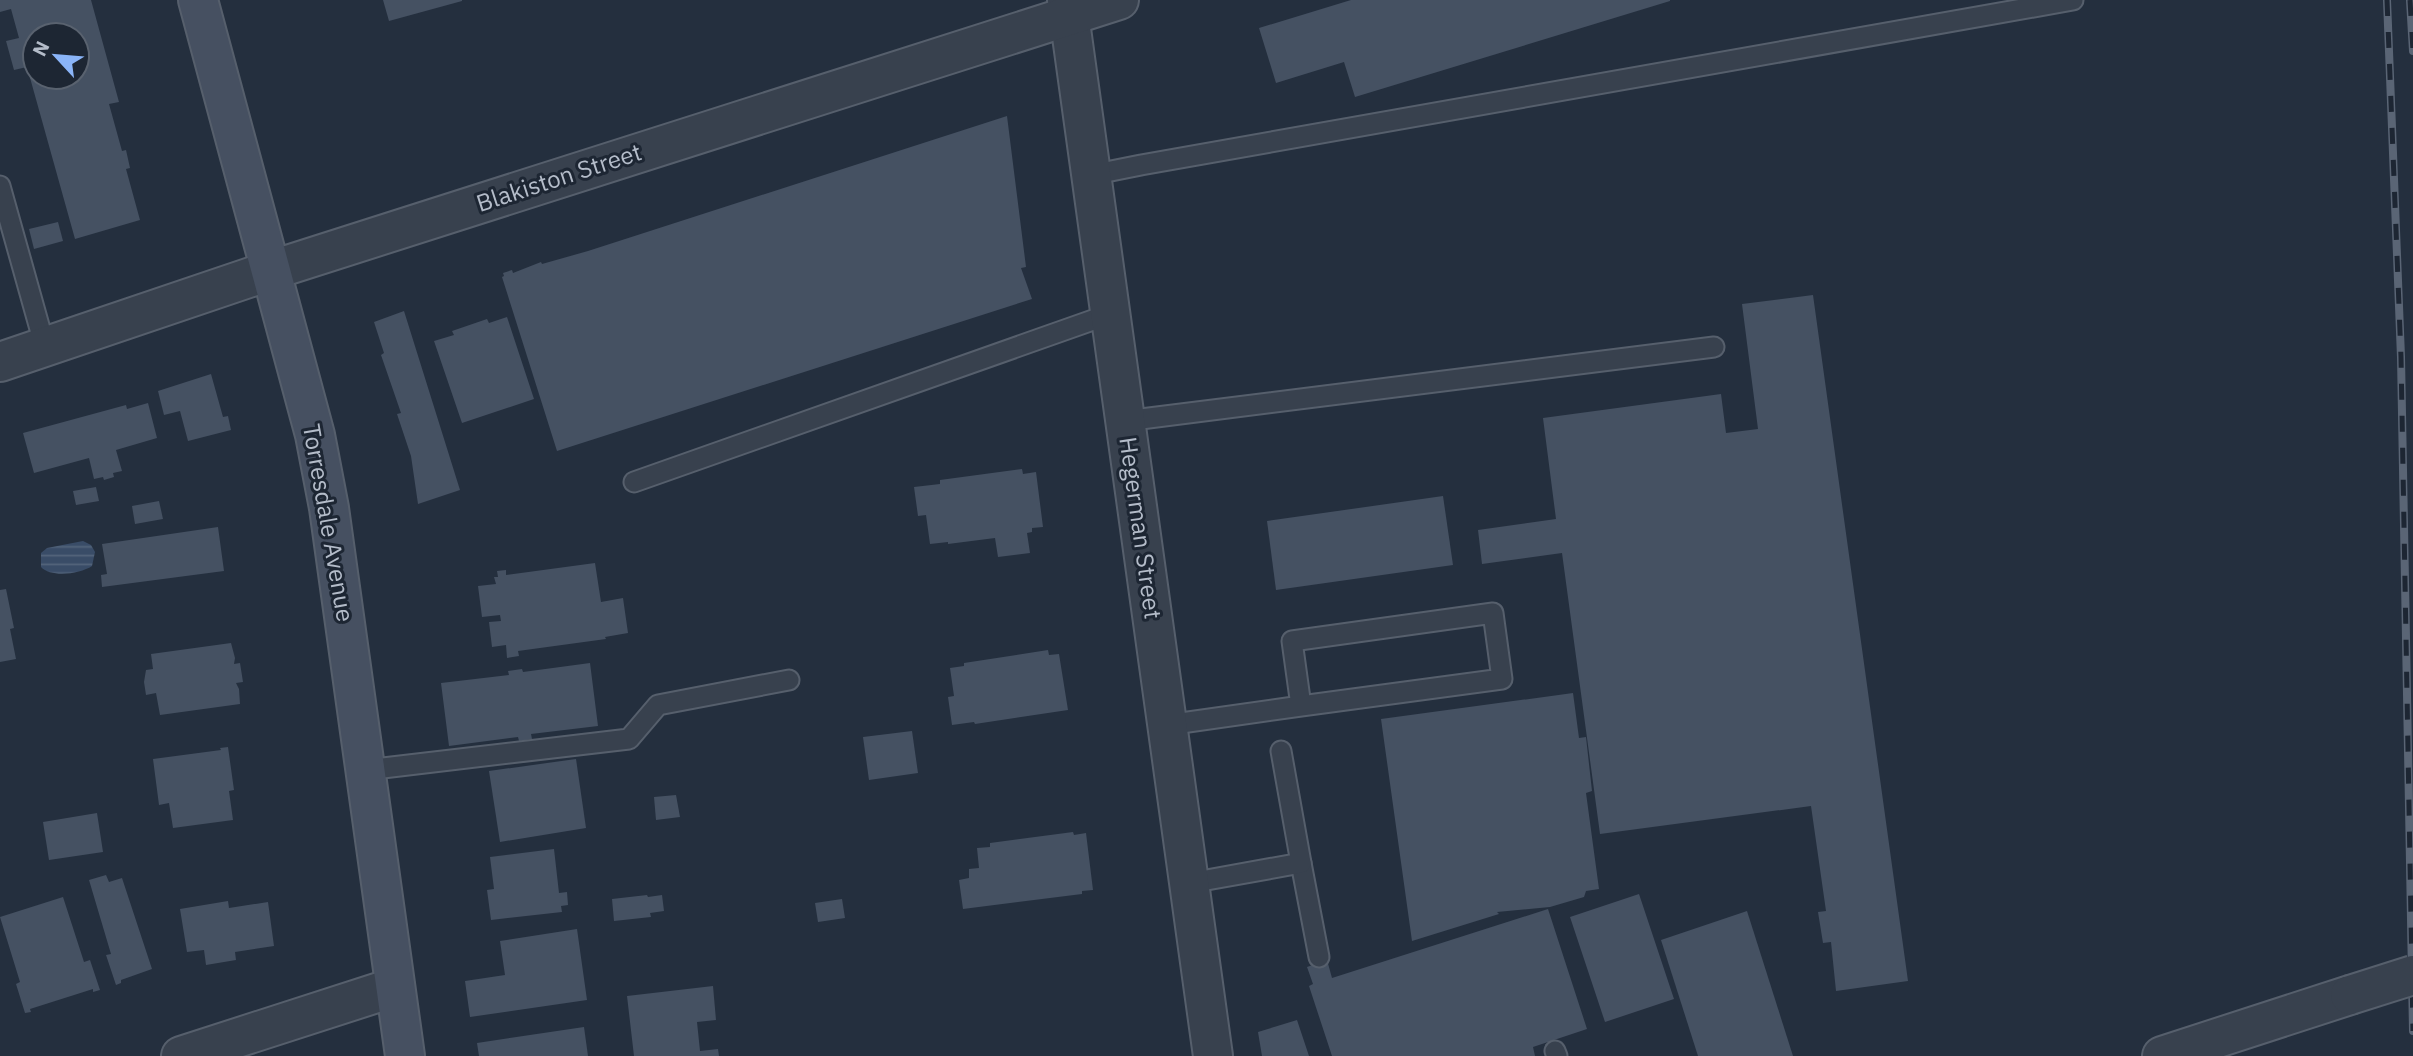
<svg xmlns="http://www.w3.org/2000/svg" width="2413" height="1056" viewBox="0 0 2413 1056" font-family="'IBM Plex Sans',sans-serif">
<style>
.water{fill:url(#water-rules)}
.building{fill:#455162;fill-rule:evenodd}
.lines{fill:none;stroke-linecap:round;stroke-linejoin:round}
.lane-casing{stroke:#565f6c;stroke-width:23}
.street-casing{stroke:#565f6c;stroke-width:42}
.secondary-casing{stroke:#565f6c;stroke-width:42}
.lane{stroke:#38414e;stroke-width:19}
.street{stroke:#38414e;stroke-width:38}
.secondary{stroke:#465061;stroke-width:38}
.rail-casing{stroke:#5a6575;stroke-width:8}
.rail{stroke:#1d2633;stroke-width:5;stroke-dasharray:16;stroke-linecap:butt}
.street-bridge-casing{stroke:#565f6c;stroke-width:42;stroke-linecap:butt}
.street-bridge{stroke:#38414e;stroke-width:38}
.labels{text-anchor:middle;stroke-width:6;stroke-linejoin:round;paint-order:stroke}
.street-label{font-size:24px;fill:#b4bcc9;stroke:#1d2633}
</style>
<defs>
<pattern id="water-rules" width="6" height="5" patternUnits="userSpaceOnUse" patternTransform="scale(1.75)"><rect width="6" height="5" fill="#394c67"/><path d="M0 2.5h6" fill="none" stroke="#53647b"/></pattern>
</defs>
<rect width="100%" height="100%" fill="#242f3e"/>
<path class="water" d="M83,541l8,4 4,7 -3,14c-12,8 -41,12 -51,1v-14l6,-5z"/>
<g class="building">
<path d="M0,0h91l28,102 -10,2 13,47 4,-1 4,18 -4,1 14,51 -65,19 -48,-172 -13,3 -8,-29 13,-3 -8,-29 -11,3zM35,35h42v42h-42z"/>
<polygon points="383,0 462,0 462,1 389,21"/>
<polygon points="1351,0 1670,0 1670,1 1355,97 1344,62 1276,83 1259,28"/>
<polygon points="1007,116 1026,267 1021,268 1032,299 557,451 502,277 504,276 503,273 512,270 513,273 541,262 542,264 588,251"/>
<polygon points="58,222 63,241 34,249 29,229"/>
<polygon points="1813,295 1908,981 1836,991 1831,942 1823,943 1818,912 1826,911 1811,806 1600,834 1562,553 1482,564 1478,530 1556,519 1543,418 1721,394 1726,433 1758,429 1742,304"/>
<polygon points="404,311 460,490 418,504 411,456 397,414 401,413 381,355 384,353 374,322"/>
<polygon points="507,317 534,399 462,423 434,341 454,335 452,331 487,319 489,323"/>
<polygon points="211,374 223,417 228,416 231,430 188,441 180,411 164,415 158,391"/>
<polygon points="148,403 157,438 116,450 122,471 113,473 114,477 104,480 103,477 94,479 89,458 34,473 23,433 126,405 127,409"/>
<polygon points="1022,469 1023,474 1036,472 1043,527 1032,528 1032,532 1027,533 1030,553 998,557 995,538 948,544 948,542 930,544 926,515 918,516 914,487 940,484 940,480"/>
<polygon points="96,487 99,501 76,505 73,491"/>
<polygon points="1443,496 1453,565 1276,590 1267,521"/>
<polygon points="159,501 163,519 135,524 132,506"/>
<polygon points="218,527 224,571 102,587 101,575 107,574 102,544"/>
<polygon points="595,563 601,602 623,598 628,633 605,637 606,639 518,651 519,656 507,658 506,645 492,647 489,622 501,621 500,615 482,617 478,586 496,584 494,577 498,577 497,571 506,570 506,575"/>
<polygon points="6,589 14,628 10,629 16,659 0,662 0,590"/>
<polygon points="231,643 235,658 234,664 240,663 243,682 236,683 239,689 240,704 160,715 156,693 146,695 144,682 146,670 153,669 151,654"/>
<polygon points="1048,650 1049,655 1059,654 1068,710 975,724 974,722 952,725 948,697 954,696 950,668 964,666 964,663"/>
<polygon points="590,663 598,726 531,734 532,739 519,741 518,737 449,746 441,683 509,675 508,671 522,669 523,672"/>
<polygon points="1573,693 1579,738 1586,737 1592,791 1586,793 1599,889 1586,891 1584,897 1550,907 1497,912 1499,914 1412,941 1381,719"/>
<polygon points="912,731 918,773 869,780 863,737"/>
<polygon points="228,747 234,790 229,791 233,820 173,828 169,803 159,805 153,759 221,750 220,748"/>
<polygon points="576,759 586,828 500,842 489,771"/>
<polygon points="676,795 680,817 656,820 654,797"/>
<polygon points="97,813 103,852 49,860 43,822"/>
<polygon points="1073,832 1074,835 1086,833 1093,890 1082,891 1082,894 963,909 959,880 969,878 969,869 979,868 977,848 990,847 990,843"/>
<polygon points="554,849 559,893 567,892 568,905 561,906 562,912 491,920 487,890 494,889 490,857"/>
<polygon points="106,875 109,882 122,878 152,969 121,980 121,983 116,985 106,955 111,954 89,880"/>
<polygon points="1639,894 1674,999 1605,1022 1570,917"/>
<polygon points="647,895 648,897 662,895 664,911 650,913 651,917 614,921 612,899"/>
<polygon points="63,897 84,962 90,960 100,990 93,992 93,989 30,1009 31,1012 25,1013 16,984 20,982 0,917"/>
<polygon points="842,899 845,918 818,922 815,903"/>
<polygon points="228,901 229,908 268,902 274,946 235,952 236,960 206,965 204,950 187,952 180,909"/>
<polygon points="1548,909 1587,1029 1533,1047 1535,1056 1332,1056 1309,986 1313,984 1307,967 1327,960 1332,978"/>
<polygon points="1747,911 1793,1056 1698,1056 1661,940"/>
<polygon points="577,929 587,1000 470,1017 465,981 505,975 500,941"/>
<polygon points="713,986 716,1020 697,1022 700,1051 718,1049 719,1056 634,1056 627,996"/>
<polygon points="1297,1020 1309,1056 1262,1056 1258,1032"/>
<polygon points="584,1027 588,1056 479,1056 477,1043"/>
</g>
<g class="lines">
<g class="lane-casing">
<g id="lane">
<polyline points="1091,175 1141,165 2073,0"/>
<polyline points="0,186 45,347"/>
<polyline points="1125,421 1714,347"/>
<polyline points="634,482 1110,314"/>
<polyline points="1167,725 1301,706 1292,641 1493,613 1502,679 1301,706"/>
<polyline points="366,770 629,739 658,705 789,680"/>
<polyline points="1301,863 1319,957"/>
<polyline points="1190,883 1301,863 1281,751"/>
<polyline points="1555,1051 1557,1056"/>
</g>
</g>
<g class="street-casing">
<g id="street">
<polyline points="1067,0 1213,1056"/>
<polyline points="0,362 269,271 1119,0"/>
<polyline points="181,1056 395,987"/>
<polyline points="2162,1056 2350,995"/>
</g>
</g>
<g class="secondary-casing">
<polyline id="secondary" points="198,0 315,435 329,508 405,1056"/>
</g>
<use href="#lane" class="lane"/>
<use href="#street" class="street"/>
<use href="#secondary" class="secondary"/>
<g class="rail-casing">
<g id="rail">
<polyline points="2387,0 2401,357 2413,1031"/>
<polyline points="2410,0 2413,51"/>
</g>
</g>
<use href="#rail" class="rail"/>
<g class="street-bridge-casing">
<polyline id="street-bridge" points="2350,995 2413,975"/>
</g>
<use href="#street-bridge" class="street-bridge"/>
</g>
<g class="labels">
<g class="street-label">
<text transform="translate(559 178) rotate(-18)" y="8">Blakiston Street</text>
<text transform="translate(328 523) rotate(80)" y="8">Torresdale Avenue</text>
<text transform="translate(1140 528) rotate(82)" y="8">Hegerman Street</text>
</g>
</g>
<g transform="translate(56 56) rotate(296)"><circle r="33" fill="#1d2633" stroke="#59626f" stroke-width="2"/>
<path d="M0-5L12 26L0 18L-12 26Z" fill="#8ab4f8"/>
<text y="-10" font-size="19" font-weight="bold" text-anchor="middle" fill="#b4bcc9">N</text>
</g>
</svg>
